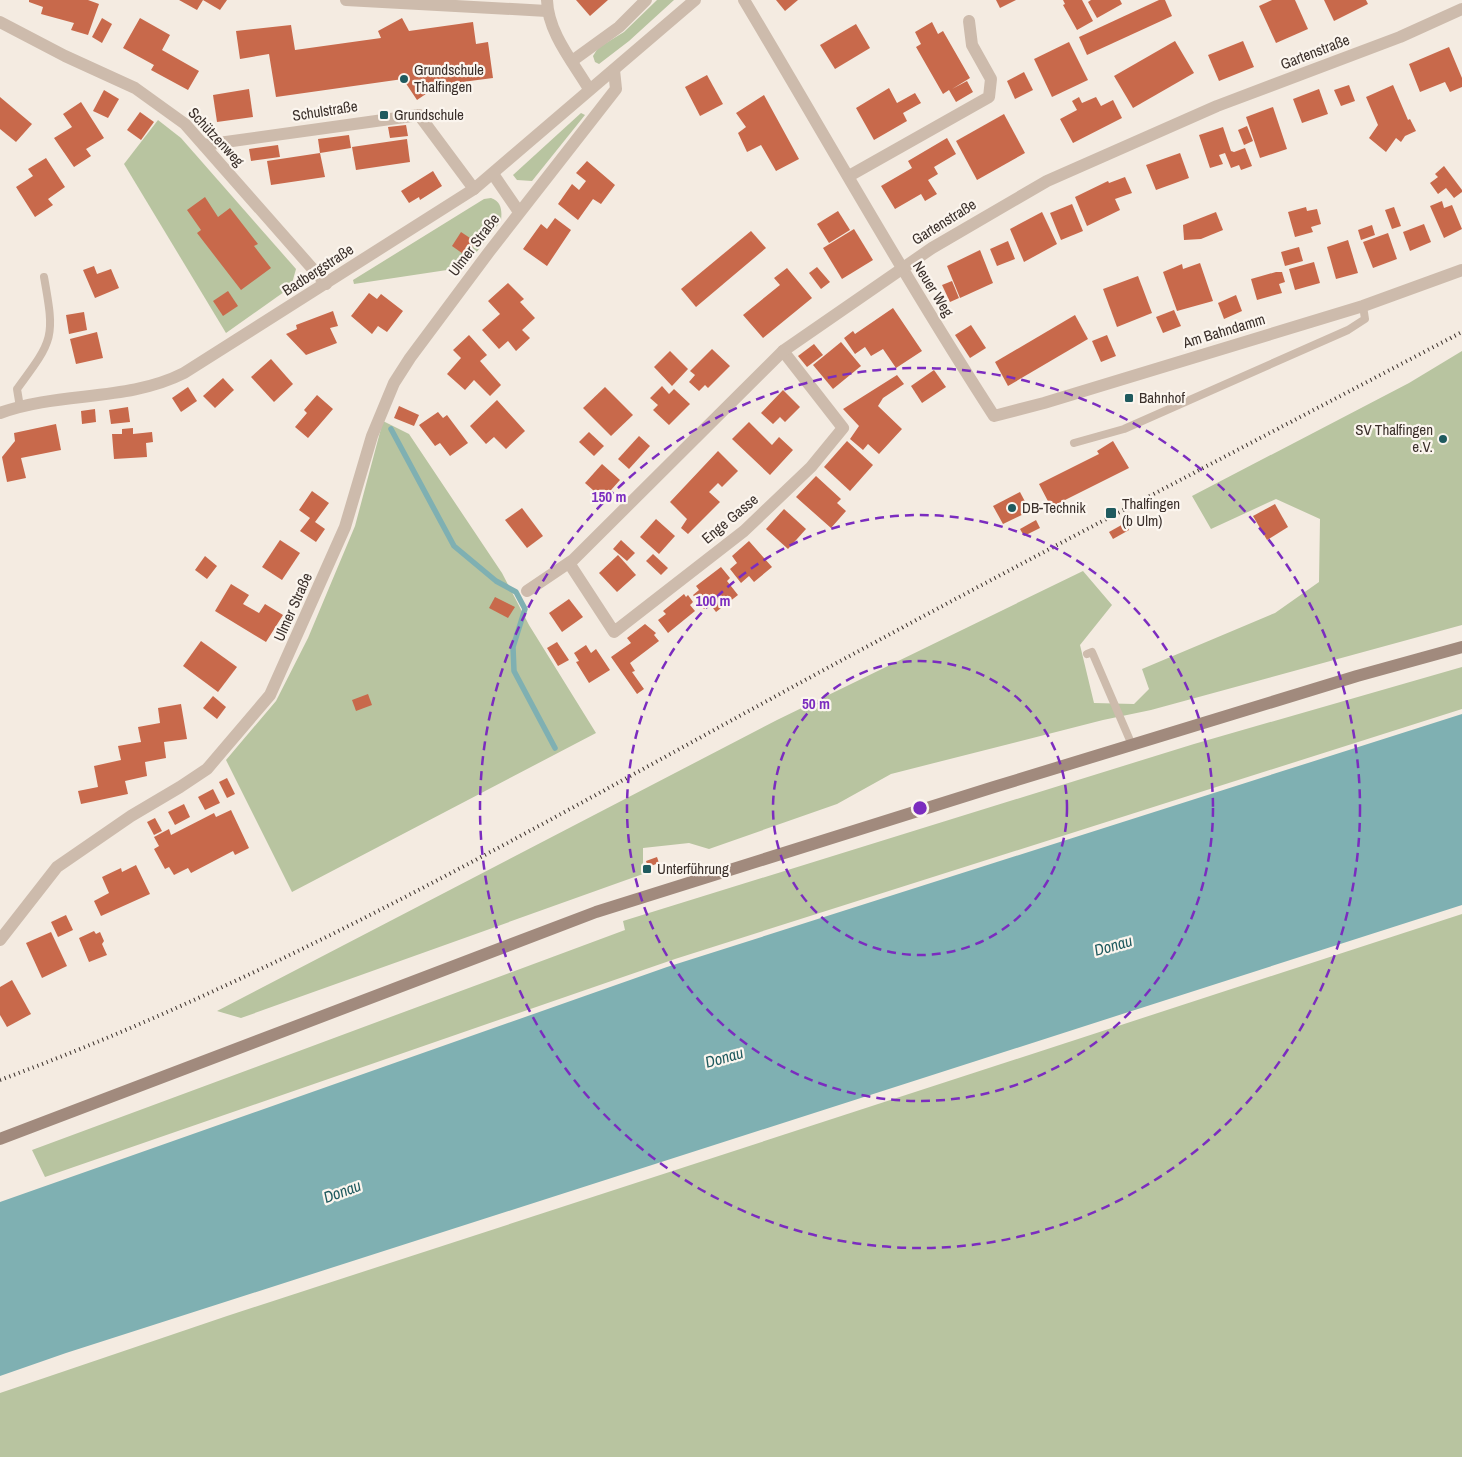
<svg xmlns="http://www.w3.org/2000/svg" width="1462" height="1457" viewBox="0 0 1462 1457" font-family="'Archivo Narrow',sans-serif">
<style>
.green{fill:#b8c4a0}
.water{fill:#7fb0b2}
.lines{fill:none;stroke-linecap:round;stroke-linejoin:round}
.stream{stroke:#7fb0b2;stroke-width:5.5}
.building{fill:#c8694b}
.lane{stroke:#cdbbac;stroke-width:8}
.street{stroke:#cdbbac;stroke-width:12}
.secondary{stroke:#a18a7d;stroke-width:12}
.rail{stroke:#3b302b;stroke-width:4;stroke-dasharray:1 4;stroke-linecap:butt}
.ring{fill:none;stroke:#7b2cbf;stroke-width:2.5;stroke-dasharray:9 6}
.poi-dot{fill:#1f5a5e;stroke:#fbf5ee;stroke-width:2}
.labels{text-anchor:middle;stroke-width:4.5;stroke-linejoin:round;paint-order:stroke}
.street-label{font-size:15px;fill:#3b302b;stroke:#fbf5ee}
.poi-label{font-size:15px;fill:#3b302b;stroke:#fbf5ee;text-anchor:start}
.water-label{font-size:16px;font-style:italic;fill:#1f5a5e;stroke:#fbf5ee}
.centre{fill:#7b2cbf;stroke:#fbf5ee;stroke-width:2.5}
.ring-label{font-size:15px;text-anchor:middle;font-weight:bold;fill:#7b2cbf;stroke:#fbf5ee;stroke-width:4.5;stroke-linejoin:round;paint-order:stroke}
</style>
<rect width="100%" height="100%" fill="#f4ebe1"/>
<g class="green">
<polygon points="657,0 674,0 629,41 599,64 595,62 593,56 598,48 624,32"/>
<polygon points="581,113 585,115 532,181 517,180 513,175"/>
<polygon points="158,120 181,138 296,269 291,287 226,333 124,164"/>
<path d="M491,198c11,4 11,13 10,23l-44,56 -10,-7 -93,14 -1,-4 131,-81z"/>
<polygon points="1462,351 1462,625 1151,710 1103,720 891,774 837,804 709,849 689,843 643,848 643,874 241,1018 217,1011 777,720 1083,571 1112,605 1080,645 1094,703 1134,704 1149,689 1142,669 1275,613 1319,582 1320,519 1276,499 1211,529 1192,496 1409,383"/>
<polygon points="383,421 409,434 502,573 529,625 596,733 292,892 226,760 276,701 308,638 355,526"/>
<polygon points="1462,667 1462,709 675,959 45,1177 32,1150 625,930 623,921 1194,744"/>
<polygon points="1462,914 1462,1457 0,1457 0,1393 227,1316"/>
</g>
<polygon class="water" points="1462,714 1462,905 66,1353 0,1376 0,1202 667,967"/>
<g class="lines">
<polyline class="stream" points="391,429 454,546 496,581 516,592 525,609 513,647 514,671 555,748"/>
</g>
<g class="building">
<polygon points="29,0 88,0 99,4 88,35 71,30 74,23 41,14 43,7 29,2"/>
<polygon points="179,0 203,0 197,10"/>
<polygon points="203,0 227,0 220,10"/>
<polygon points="576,0 608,0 590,16"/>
<polygon points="776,0 798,0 785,11"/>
<polygon points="996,0 1016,0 1000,8"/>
<polygon points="1063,0 1082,0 1093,21 1077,30 1063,5 1065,4"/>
<polygon points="1091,0 1120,0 1122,4 1097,18 1088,2"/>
<polygon points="1159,0 1165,0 1172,16 1087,55 1079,37"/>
<polygon points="1272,0 1295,0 1308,29 1276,43 1259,6"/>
<polygon points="1324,0 1366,0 1368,4 1334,21"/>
<polygon points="102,18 112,24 102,43 92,37"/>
<polygon points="140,18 170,35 162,50 199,71 188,90 151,70 154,65 123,48"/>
<polygon points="402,18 409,31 473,22 476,44 488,42 493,78 439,85 417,100 403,79 276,97 269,54 240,59 236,31 291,25 295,50 381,38 378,31"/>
<polygon points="932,22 938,34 943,31 970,78 952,89 967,81 973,92 956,102 949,90 943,94 916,47 921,44 915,32"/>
<polygon points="856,24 870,48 835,69 820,45"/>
<polygon points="1175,41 1194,73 1133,108 1114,76"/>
<polygon points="1243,41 1254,67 1219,81 1208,55"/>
<polygon points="1069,42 1088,80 1052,97 1034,59"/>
<polygon points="1449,47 1462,78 1462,87 1450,92 1445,82 1420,92 1409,64"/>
<polygon points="1024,72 1033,90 1015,99 1007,81"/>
<polygon points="707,75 723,104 700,116 685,87"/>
<polygon points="1349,85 1355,101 1341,106 1334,90"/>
<polygon points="1393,85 1408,120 1410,119 1416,131 1405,136 1401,142 1396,138 1386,152 1369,138 1378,125 1366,97"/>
<polygon points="889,88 897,103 915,93 921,103 903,113 907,121 874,140 856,108"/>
<polygon points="249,89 253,117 217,122 213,95"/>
<polygon points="1319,89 1328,114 1302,123 1293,99"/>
<polygon points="104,90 119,99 108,118 93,111"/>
<polygon points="764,95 799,159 776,171 761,145 747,152 738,133 746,127 736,113"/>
<polygon points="0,97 32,124 16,142 0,129"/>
<polygon points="1079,97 1082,103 1096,97 1101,106 1113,100 1122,118 1073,143 1060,119 1077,110 1072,101"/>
<polygon points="81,102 104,138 86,149 91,156 74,167 54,138 72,127 63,114"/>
<polygon points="1273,107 1287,149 1260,158 1246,117"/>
<polygon points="140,112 154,122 141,140 127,130"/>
<polygon points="1004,114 1025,153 977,180 956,141"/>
<polygon points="406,125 408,136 390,138 388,127"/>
<polygon points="1247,126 1253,141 1244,145 1238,130"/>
<polygon points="1223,127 1231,151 1234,152 1245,148 1252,166 1241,170 1239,165 1231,168 1225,153 1219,155 1223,164 1210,168 1199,135"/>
<polygon points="349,135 351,148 320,153 318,139"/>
<polygon points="947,138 956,154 934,167 938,174 928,180 937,194 925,201 921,194 895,209 881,186 912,168 908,161"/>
<polygon points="407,139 410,162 356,170 352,147"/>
<polygon points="278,145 280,157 251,161 249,149"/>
<polygon points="320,153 325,177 271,185 267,161"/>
<polygon points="1180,153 1189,178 1156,190 1146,165"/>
<polygon points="46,158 65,187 48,199 53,205 35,217 16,187 33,176 28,169"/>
<polygon points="587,161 615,185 601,204 593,199 578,220 558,204 572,184 579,190 586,181 576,173"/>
<polygon points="1444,166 1462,190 1462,192 1454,198 1446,188 1438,194 1430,183 1438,177 1435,174"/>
<polygon points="433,171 442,186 420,200 419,197 409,203 401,191"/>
<polygon points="1125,177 1132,193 1115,199 1120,210 1087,226 1075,197 1108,181 1109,183"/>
<polygon points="205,197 218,217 230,208 258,244 254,246 271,268 241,290 197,233 201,230 187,210"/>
<polygon points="1442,201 1444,208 1452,205 1462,229 1444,238 1430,206"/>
<polygon points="1072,204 1083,231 1061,240 1050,213"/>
<polygon points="1306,207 1307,211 1317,209 1321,224 1311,227 1313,232 1295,237 1288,212"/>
<polygon points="1394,207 1401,226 1392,229 1385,210"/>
<polygon points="838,211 850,230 829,243 817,224"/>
<polygon points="1042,212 1057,244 1024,262 1010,229"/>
<polygon points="1216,212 1223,230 1201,239 1184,240 1183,225"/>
<polygon points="555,218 571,230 547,266 523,249 541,224 547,229"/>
<polygon points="1424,224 1431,242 1410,251 1403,232"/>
<polygon points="1372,225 1375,235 1361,240 1358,230"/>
<polygon points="854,229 873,260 842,279 823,248"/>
<polygon points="751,231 766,248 696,307 681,289"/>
<polygon points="461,232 476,242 466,256 452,246"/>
<polygon points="1388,233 1397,259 1373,268 1363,242"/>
<polygon points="1348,240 1358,273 1336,279 1327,247"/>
<polygon points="1008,241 1015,259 997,266 990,249"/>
<polygon points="1299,247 1303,261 1285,266 1281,252"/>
<polygon points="980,250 993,283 960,298 947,266"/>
<polygon points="1314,262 1320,283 1295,290 1289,269"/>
<polygon points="1200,263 1213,301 1177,311 1163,272 1182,264 1183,269"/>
<polygon points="94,266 97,274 111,269 119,288 95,298 83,270"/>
<polygon points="817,267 830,282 821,289 809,273"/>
<polygon points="787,268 812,298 763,338 743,315 780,285 774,278"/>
<polygon points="1276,272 1282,272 1285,282 1279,284 1282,293 1257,300 1251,279"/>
<polygon points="1138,276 1152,313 1117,327 1103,289"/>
<polygon points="952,281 959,298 950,302 942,285"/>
<polygon points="508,283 524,299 520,302 535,318 522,330 530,338 516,351 508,341 499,349 482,330 500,314 488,301"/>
<polygon points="228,291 238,306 223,316 213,301"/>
<polygon points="369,293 377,299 381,294 403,311 387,332 378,326 372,334 351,316"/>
<polygon points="1236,295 1242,311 1224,319 1218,303"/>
<polygon points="893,308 922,351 896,368 883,349 871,356 865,347 855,354 844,338 853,331 855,334"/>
<polygon points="1174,310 1181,326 1163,333 1156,317"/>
<polygon points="333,311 338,326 330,328 337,343 306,355 286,334 297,329 296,325"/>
<polygon points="84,312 87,330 69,334 66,315"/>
<polygon points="1075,315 1088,339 1008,386 995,362"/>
<polygon points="971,325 986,348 970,358 955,335"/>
<polygon points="97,332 103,358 76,364 70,339"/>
<polygon points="469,335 487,355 480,361 501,385 490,396 474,380 465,390 447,374 461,358 453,350"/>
<polygon points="1107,335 1116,356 1101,362 1092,341"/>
<polygon points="841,342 861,366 833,389 813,365"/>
<polygon points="814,344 823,355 807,367 798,356"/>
<polygon points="712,349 730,366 708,388 705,385 699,391 689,382 695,375 690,371"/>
<polygon points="670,351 688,369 672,386 654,367"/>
<polygon points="271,359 293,384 274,402 251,377"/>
<polygon points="934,370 946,387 922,403 911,386"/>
<polygon points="897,375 904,384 883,398 878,406 902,429 879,454 868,444 863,450 850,439 859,426 843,409"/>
<polygon points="223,378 234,390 215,408 203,396"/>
<polygon points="662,386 669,394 674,389 690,404 669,425 653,410 658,405 650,398"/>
<polygon points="188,387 197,401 181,412 172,398"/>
<polygon points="605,387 633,415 611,436 583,408"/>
<polygon points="783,390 800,407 785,422 780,417 773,424 761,413"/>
<polygon points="317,395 333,409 308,438 295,427 307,413 304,410"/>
<polygon points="497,400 525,431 506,449 494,437 486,444 470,426"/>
<polygon points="399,406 419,415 414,426 394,418"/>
<polygon points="128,407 130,422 111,424 109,410"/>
<polygon points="95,409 96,422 82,424 81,411"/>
<polygon points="438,412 443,418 447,415 468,443 450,456 440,443 435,446 419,425"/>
<polygon points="749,422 772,445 779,437 793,450 770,475 732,439"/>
<polygon points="56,424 61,450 21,458 26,478 7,482 2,457 15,441 14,433"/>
<polygon points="133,428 133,434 152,432 153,442 146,443 147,457 114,459 112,434 122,434 122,429"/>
<polygon points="589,432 604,446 594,456 579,442"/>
<polygon points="639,436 650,446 629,469 618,459"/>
<polygon points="847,441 873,465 850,491 824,467"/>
<polygon points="1113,441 1129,468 1051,507 1039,484 1099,454 1097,451"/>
<polygon points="718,451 738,471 722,487 718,483 709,492 720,502 688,534 681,528 687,519 670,502"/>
<polygon points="602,464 620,480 603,499 585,483"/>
<polygon points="816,476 841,499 837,503 846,511 831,528 796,497"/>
<polygon points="312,491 329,503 315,522 325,529 316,542 300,531 310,518 299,510"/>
<polygon points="1020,492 1030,511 1003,524 993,506"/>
<polygon points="1275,504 1288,527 1267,540 1253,516"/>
<polygon points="522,508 543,536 527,548 505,520"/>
<polygon points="784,509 806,529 788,549 766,529"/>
<polygon points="656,519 675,536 659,554 640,537"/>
<polygon points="1036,520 1040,528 1024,536 1020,529"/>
<polygon points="1125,523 1129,530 1113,539 1109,532"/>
<polygon points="280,540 300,553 282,580 262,567"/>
<polygon points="621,540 635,553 627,561 613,549"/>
<polygon points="749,541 772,567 754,582 749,576 741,583 730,569 737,563 732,556"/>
<polygon points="653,554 668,568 661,575 646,561"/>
<polygon points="618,555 636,575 617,592 599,573"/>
<polygon points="205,556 217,566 207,579 195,570"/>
<polygon points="721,567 730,578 727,581 738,595 716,612 710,604 704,609 693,595 699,590 696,586"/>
<polygon points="231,584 249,595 243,604 259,613 265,604 283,615 266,642 215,611"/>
<polygon points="684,594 686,597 688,595 693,602 690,605 695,611 668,633 658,620 666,614 663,611"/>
<polygon points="495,597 515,607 508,618 489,608"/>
<polygon points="569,599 583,617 562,632 549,613"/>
<polygon points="645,624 656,633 654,635 659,641 630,663 635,671 632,672 644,689 637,694 611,657 631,643 627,638"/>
<polygon points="201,641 237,667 218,692 183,666"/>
<polygon points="557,642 569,660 558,666 547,648"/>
<polygon points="586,645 591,653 596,649 610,670 589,683 576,662 579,661 574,653"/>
<polygon points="368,694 372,705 356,711 352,700"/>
<polygon points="213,696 226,707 217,719 203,708"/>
<polygon points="181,704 187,739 164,742 166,758 145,762 147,776 125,781 128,794 81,804 78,791 98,787 94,766 121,760 118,746 141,742 138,727 160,723 158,708"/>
<polygon points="227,778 235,794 227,798 219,782"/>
<polygon points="213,789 220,803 205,810 198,797"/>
<polygon points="184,804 190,817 175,825 168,812"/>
<polygon points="231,810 249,848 235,855 233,851 191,873 188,868 174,875 169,867 165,869 154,849 159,846 154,837 169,829 171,835 214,813 216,817"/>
<polygon points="155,818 162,831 154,835 147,822"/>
<polygon points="657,857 659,863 648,867 646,861"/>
<polygon points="136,865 150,894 101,916 94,901 109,893 102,877 121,868 122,872"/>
<polygon points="66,915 73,930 58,937 51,922"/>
<polygon points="94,931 96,934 100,932 104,941 102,944 107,955 89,962 79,938"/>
<polygon points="51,932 67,966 42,978 26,943"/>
<polygon points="12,980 31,1014 7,1027 0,1015 0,987"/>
</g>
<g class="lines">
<g class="lane">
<path d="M20,407l-3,-18c37,-50 38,-51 27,-112"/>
<polyline points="1074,443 1124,429 1348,330 1365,319 1363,306"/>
<polyline points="1087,654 1092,652 1132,745"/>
</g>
<g class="street">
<polyline points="346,0 547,11"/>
<path d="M547,0c1,33 26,62 42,89"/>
<path d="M744,0c83,139 162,280 250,416l50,-13 319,-97 99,-36"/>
<polyline points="0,22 65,56 135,88 185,124 326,284"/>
<polyline points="572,61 619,27 646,0"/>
<polyline points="204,145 419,115 474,189"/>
<polyline points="493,174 519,212"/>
<polyline points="849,176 989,97 991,79 972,45 969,21"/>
<path d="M0,413c60,-22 127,-11 184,-40l290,-184 221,-189"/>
<polyline points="569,563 614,632 744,531 811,467 843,428 783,351"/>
<polyline points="527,591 573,560 783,351 932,248 1047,181 1106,155 1217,106 1400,37 1462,9"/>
<polyline points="0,940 57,867 131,816 180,787 207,769 270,695 345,527 372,436 394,383 410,358 489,252 616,89 614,70"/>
</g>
<polyline class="secondary" points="0,1139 596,912 994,787 1357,676 1462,647"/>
<path class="rail" d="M0,1080c279,-103 537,-254 798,-396 220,-120 442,-235 664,-352"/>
</g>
<g class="ring">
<circle cx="920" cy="808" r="147"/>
<circle cx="920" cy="808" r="293"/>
<circle cx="920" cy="808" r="440"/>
</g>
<g class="poi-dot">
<circle cx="404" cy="79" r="5"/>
<rect x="379" y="110" width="10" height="10" rx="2.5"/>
<rect x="1124" y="393" width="10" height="10" rx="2.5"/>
<circle cx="1443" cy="439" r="5"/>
<circle cx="1012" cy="508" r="5"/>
<rect x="1105" y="507" width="12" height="12" rx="2.5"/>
<rect x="642" y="864" width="10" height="10" rx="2.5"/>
</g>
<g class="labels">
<g class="street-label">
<text transform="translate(1315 52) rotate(-21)" y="5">Gartenstraße</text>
<text transform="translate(325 111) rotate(-9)" y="5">Schulstraße</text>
<text transform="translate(216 137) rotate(47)" y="5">Schützenweg</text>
<text transform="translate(944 222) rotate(-32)" y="5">Gartenstraße</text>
<text transform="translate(474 245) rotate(-53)" y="5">Ulmer Straße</text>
<text transform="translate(318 270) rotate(-33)" y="5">Badbergstraße</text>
<text transform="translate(933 289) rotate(58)" y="5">Neuer Weg</text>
<text transform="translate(1224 331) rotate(-17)" y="5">Am Bahndamm</text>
<text transform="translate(730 519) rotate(-40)" y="5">Enge Gasse</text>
<text transform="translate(293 607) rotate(-66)" y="5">Ulmer Straße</text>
</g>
<g class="poi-label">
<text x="414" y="75">Grundschule<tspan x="414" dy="17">Thalfingen</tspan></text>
<text x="394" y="120">Grundschule</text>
<text x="1139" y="403">Bahnhof</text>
<text x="1433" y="435" text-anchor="end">SV Thalfingen<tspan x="1433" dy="17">e.V.</tspan></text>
<text x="1122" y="509">Thalfingen<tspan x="1122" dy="17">(b Ulm)</tspan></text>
<text x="1022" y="513">DB-Technik</text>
<text x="657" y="874">Unterführung</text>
</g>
<g class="water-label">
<text transform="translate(1113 945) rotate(-16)" y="6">Donau</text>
<text transform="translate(724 1057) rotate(-16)" y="6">Donau</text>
<text transform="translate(342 1191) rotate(-20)" y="6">Donau</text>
</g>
</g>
<circle cx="920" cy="808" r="8" class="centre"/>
<g class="ring-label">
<text x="609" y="502">150 m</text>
<text x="713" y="606">100 m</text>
<text x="816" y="709">50 m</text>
</g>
</svg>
